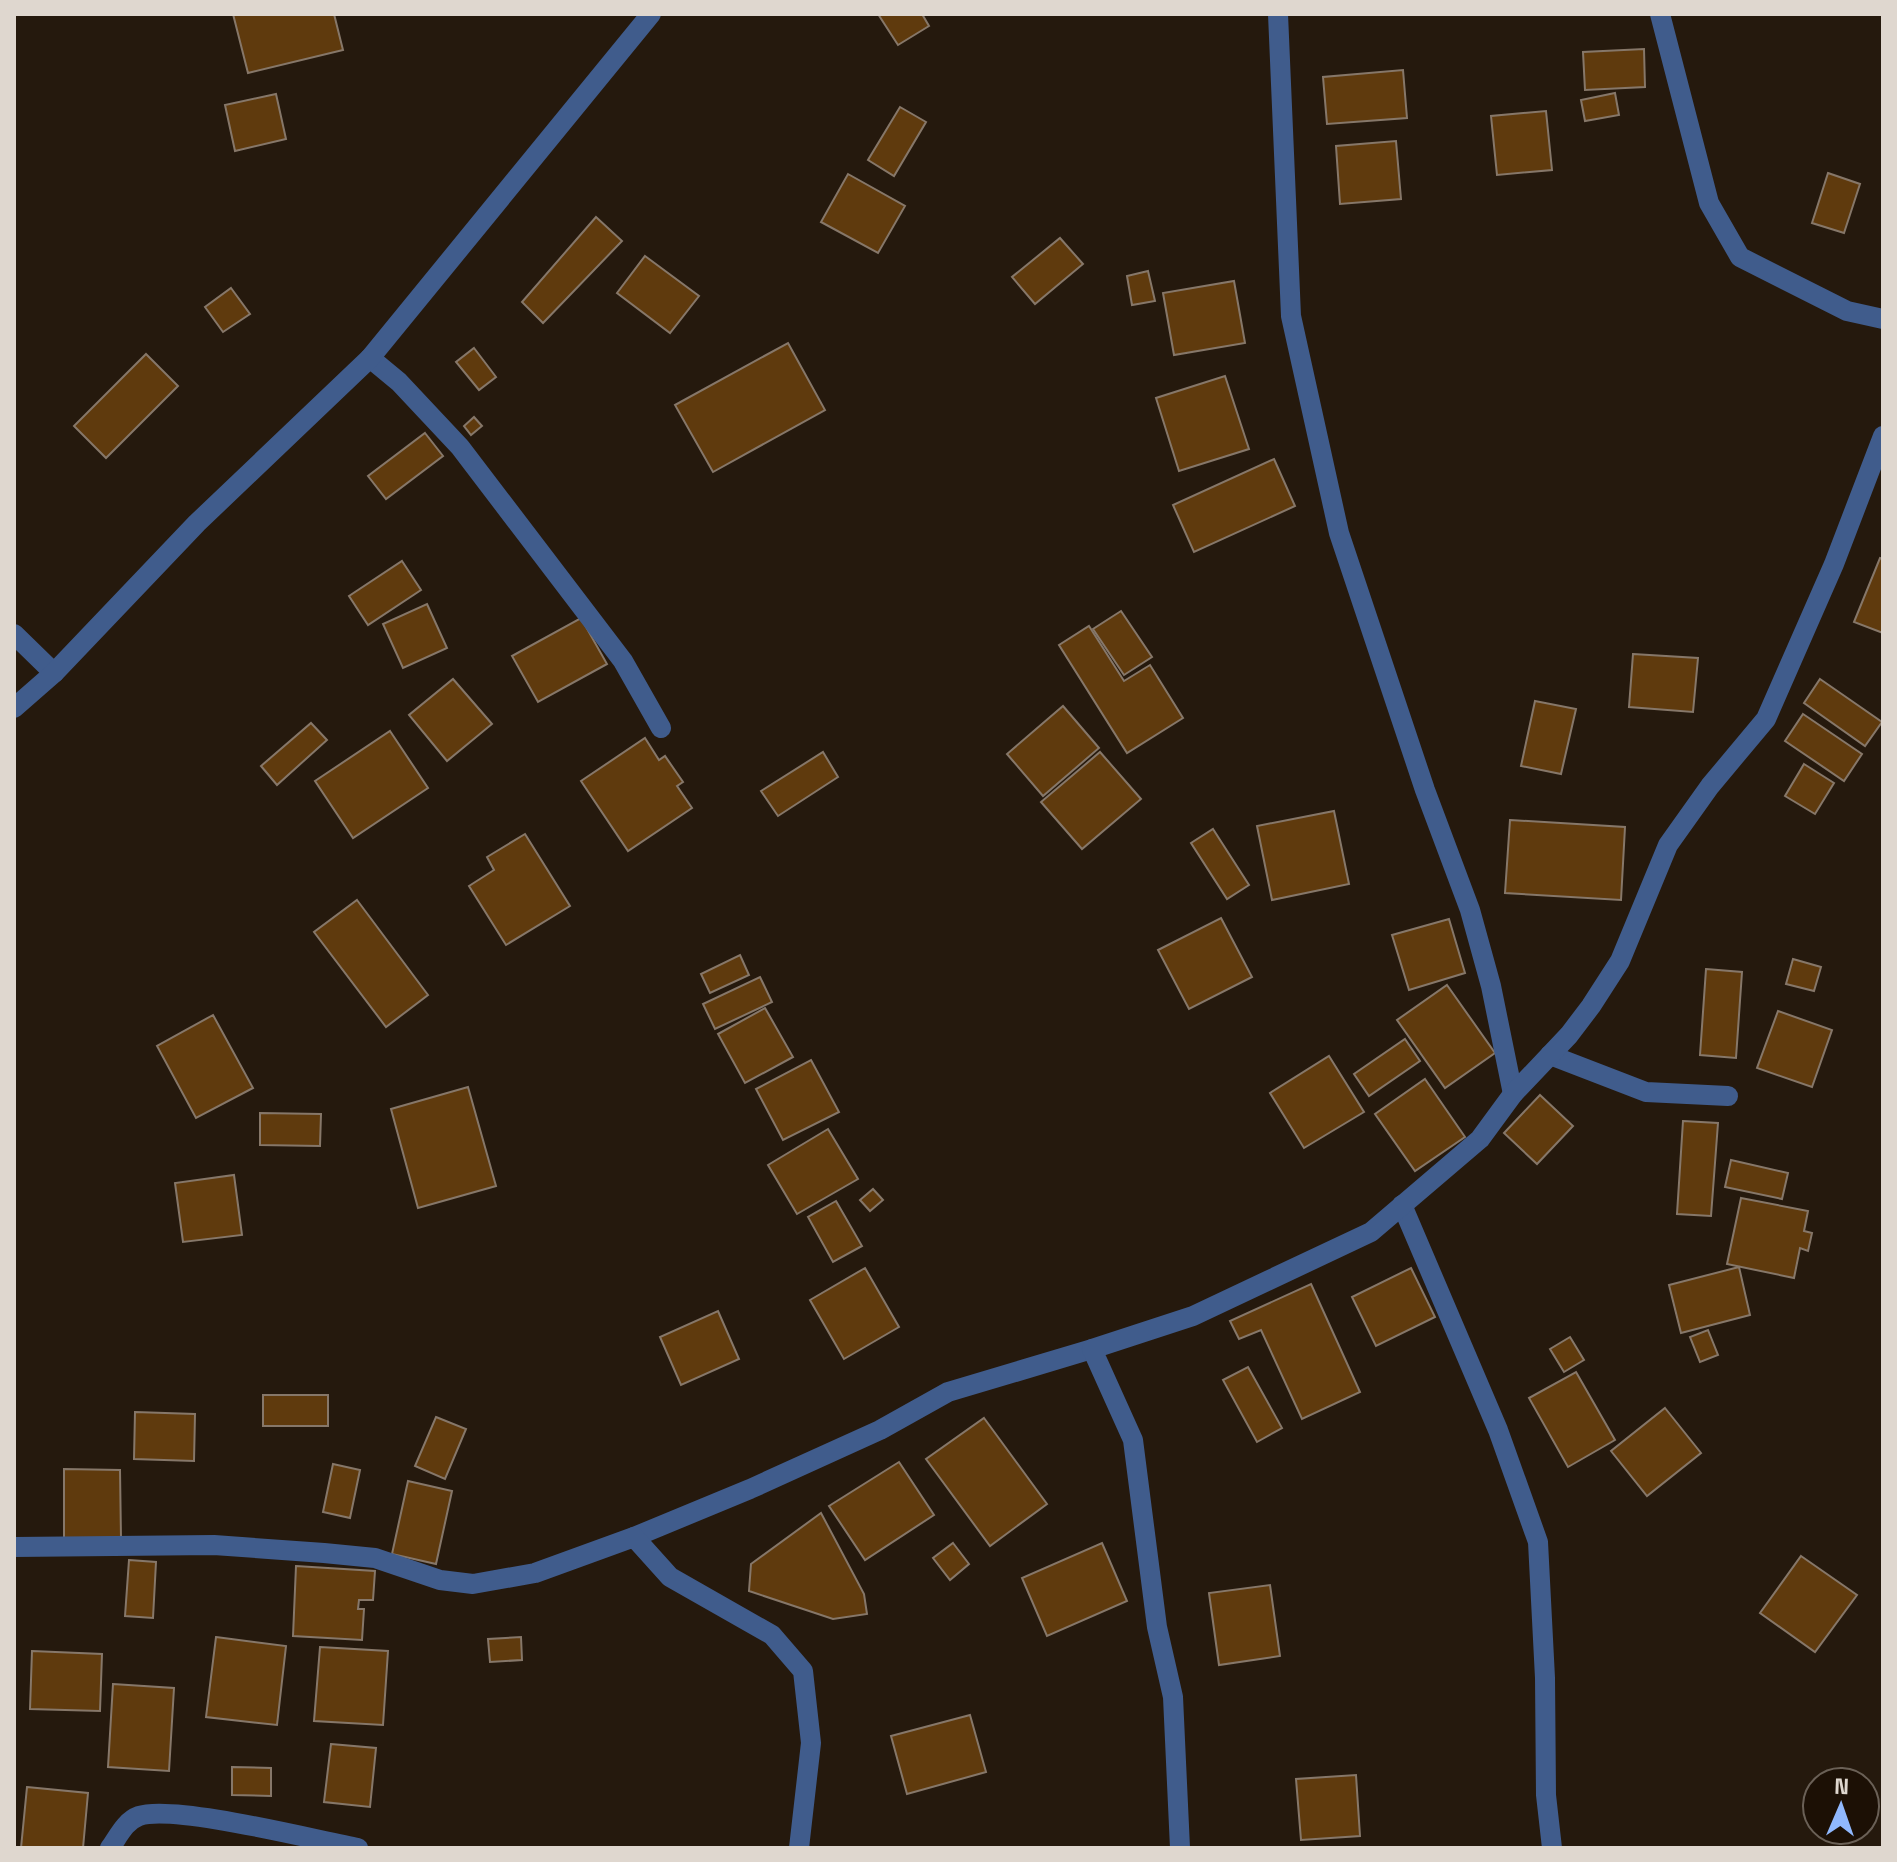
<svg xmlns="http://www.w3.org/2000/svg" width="1897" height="1862" viewBox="0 0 1897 1862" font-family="'Space Grotesk',sans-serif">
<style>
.building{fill:#5f3a0d;stroke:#867769;stroke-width:2}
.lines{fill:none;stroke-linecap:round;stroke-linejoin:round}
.street{stroke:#405c8c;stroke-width:20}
</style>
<rect width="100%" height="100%" fill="#25190d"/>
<g class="building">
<polygon points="233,14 334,14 343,50 248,73"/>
<polygon points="878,14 922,14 929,26 898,45"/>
<polygon points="1644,49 1645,87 1585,90 1583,52"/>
<polygon points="1403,70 1407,118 1327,124 1323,77"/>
<polygon points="1615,93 1619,115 1585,121 1581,100"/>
<polygon points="276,94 286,139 235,151 225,105"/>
<polygon points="900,107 926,122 894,176 868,160"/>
<polygon points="1546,111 1552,170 1497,175 1491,116"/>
<polygon points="1396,141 1401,199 1340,204 1336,146"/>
<polygon points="1828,173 1860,184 1844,233 1812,223"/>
<polygon points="848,174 905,206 878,253 821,222"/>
<polygon points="596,217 622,241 543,323 522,302"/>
<polygon points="1060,238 1083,264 1035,304 1012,277"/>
<polygon points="645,256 699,296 670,333 617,293"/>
<polygon points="1148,271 1155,301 1132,305 1127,276"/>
<polygon points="1234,281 1245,343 1174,355 1163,293"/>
<polygon points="231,288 250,314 223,332 205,307"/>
<polygon points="788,343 825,410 713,472 675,405"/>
<polygon points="474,348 496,377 479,390 456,362"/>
<polygon points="146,354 178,386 106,458 74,426"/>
<polygon points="1225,376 1249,449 1179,471 1156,398"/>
<polygon points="474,417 482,426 471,435 464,426"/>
<polygon points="425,433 443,456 386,499 368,476"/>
<polygon points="1274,459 1295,506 1194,552 1173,505"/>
<polygon points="1880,558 1883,559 1883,633 1854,622"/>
<polygon points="402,561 421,590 368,625 349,596"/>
<polygon points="427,604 447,648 403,668 383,624"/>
<polygon points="1121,611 1152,657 1124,675 1093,629"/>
<polygon points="581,618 607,664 538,702 512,656"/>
<polygon points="1089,626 1124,681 1150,665 1183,718 1127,753 1059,645"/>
<polygon points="1633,654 1698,658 1693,712 1629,707"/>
<polygon points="453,679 492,724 447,761 409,715"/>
<polygon points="1820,679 1882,722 1865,746 1804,703"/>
<polygon points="1535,701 1576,709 1561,774 1521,766"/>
<polygon points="1063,706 1099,748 1043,796 1007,754"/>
<polygon points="1803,714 1862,754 1844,781 1785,741"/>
<polygon points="311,723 327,740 277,785 261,766"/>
<polygon points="390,731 428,788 353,838 315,781"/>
<polygon points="645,738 659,760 665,756 683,782 677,786 692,808 628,851 581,781"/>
<polygon points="823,752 838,777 778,816 761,791"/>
<polygon points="1100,752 1141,799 1082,849 1041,802"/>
<polygon points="1804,764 1834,783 1815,814 1785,796"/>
<polygon points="1334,811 1349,884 1272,900 1257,826"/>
<polygon points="1510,820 1625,827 1621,900 1505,893"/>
<polygon points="1213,829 1249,885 1227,899 1191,843"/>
<polygon points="525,834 570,906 506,945 469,886 494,870 487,857"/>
<polygon points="357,900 428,995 386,1027 314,932"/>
<polygon points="1221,918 1252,977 1189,1009 1158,950"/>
<polygon points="1449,919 1465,973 1409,990 1392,935"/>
<polygon points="740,955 749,975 710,993 701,974"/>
<polygon points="1793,959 1821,967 1814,991 1786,984"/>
<polygon points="1706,969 1742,972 1736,1058 1700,1055"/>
<polygon points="760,977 772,1002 715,1029 703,1004"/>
<polygon points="1447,985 1495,1053 1445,1088 1397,1020"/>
<polygon points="765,1008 793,1057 745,1083 718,1034"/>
<polygon points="1778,1011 1832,1030 1812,1087 1757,1068"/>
<polygon points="213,1015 253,1088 196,1118 157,1046"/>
<polygon points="1405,1039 1420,1061 1369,1096 1354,1074"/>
<polygon points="1329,1056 1364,1112 1304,1148 1270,1093"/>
<polygon points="811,1060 839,1112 783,1140 756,1089"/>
<polygon points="1425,1079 1465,1137 1415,1171 1375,1114"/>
<polygon points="468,1087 496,1186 418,1208 391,1109"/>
<polygon points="1540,1095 1573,1126 1537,1164 1504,1133"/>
<polygon points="260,1113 321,1114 320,1146 260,1145"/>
<polygon points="1683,1121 1718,1123 1711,1216 1677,1214"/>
<polygon points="828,1129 858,1179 797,1214 768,1165"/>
<polygon points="1731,1160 1788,1173 1782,1199 1725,1187"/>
<polygon points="234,1175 242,1235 183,1242 175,1183"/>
<polygon points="873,1189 883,1200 870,1211 860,1200"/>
<polygon points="1741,1198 1808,1211 1804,1231 1812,1233 1808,1251 1800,1248 1794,1278 1727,1264"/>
<polygon points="836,1201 862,1246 833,1262 808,1217"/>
<polygon points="1739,1267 1750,1315 1681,1333 1669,1285"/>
<polygon points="865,1268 899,1327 844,1359 810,1300"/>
<polygon points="1411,1268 1435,1317 1376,1346 1352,1297"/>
<polygon points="1311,1284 1360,1392 1302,1419 1261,1330 1239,1339 1230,1321"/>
<polygon points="718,1311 739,1359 681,1385 660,1337"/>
<polygon points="1708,1330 1718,1355 1700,1362 1690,1337"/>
<polygon points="1570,1337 1584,1360 1564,1372 1550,1349"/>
<polygon points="1248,1367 1282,1428 1257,1442 1223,1380"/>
<polygon points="1576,1372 1615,1440 1568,1467 1529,1398"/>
<rect x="263" y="1395" width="65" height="31"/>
<polygon points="1665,1408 1701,1453 1647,1496 1611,1451"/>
<polygon points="135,1412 195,1414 194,1461 134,1459"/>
<polygon points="436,1417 466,1429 445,1479 415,1466"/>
<polygon points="984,1418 1047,1504 990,1546 926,1459"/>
<polygon points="899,1462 934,1515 865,1560 829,1506"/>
<polygon points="333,1464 360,1470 350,1518 323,1512"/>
<polygon points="64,1469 120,1470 121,1539 64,1538"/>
<polygon points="408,1481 452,1491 436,1564 392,1554"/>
<polygon points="821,1513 864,1594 867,1614 833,1619 749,1591 751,1564"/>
<polygon points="953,1543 969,1564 950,1580 933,1558"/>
<polygon points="1102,1543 1127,1601 1047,1636 1022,1578"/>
<polygon points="1801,1556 1857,1595 1815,1652 1760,1613"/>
<polygon points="129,1560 156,1562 153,1618 125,1616"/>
<polygon points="296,1566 375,1571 373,1600 359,1600 358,1609 364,1609 362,1640 293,1636"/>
<polygon points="1270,1585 1280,1656 1219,1665 1209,1593"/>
<polygon points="216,1637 286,1646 277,1725 206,1717"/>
<polygon points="521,1637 522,1660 490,1662 488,1639"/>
<polygon points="320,1647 388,1651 383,1725 314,1721"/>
<polygon points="32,1651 102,1654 100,1711 30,1709"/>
<polygon points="113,1684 174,1688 169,1771 108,1767"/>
<polygon points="970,1715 986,1772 907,1794 891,1736"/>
<polygon points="331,1744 376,1748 370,1807 324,1802"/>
<polygon points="232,1767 271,1768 271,1796 232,1795"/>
<polygon points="1356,1775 1360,1836 1301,1840 1296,1779"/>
<polygon points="27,1787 88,1793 83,1848 21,1848"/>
</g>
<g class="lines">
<g class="street">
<polyline points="1278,14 1291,316 1339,533 1425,790 1470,910 1491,986 1513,1094"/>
<polyline points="1660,14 1709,203 1740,257 1847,311 1883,319"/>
<polyline points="370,358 399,382 460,447 623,661 661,728"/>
<polyline points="14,634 54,673"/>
<polyline points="14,708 54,673 197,523 370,358 651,14"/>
<polyline points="1550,1055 1646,1092 1728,1096"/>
<polyline points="1402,1205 1498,1430 1538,1542 1545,1678 1546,1795 1552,1848"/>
<polyline points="634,1537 750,1489 880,1430 948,1392 1092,1349"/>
<polyline points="14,1547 214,1545 324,1553 375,1558 440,1580 473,1584 535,1573 634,1537 670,1577 772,1635 803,1671 811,1743 799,1848"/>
<path d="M110,1848c8,-11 15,-27 29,-32 34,-12 176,24 219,32"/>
<polyline points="1180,1848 1173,1697 1157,1627 1133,1440 1092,1349 1193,1316 1371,1232 1480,1139 1513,1094 1569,1035 1591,1006 1620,961 1668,845 1710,786 1766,719 1834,564 1883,436"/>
</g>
</g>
<rect width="1897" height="1862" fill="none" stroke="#dfd7cf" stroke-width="32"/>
<g transform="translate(1841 1806) rotate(2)"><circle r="38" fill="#1c1005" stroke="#6a6056" stroke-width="2"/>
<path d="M0-6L14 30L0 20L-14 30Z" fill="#90b8fd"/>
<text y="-12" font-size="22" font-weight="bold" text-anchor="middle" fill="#dfd7cf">N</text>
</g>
</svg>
